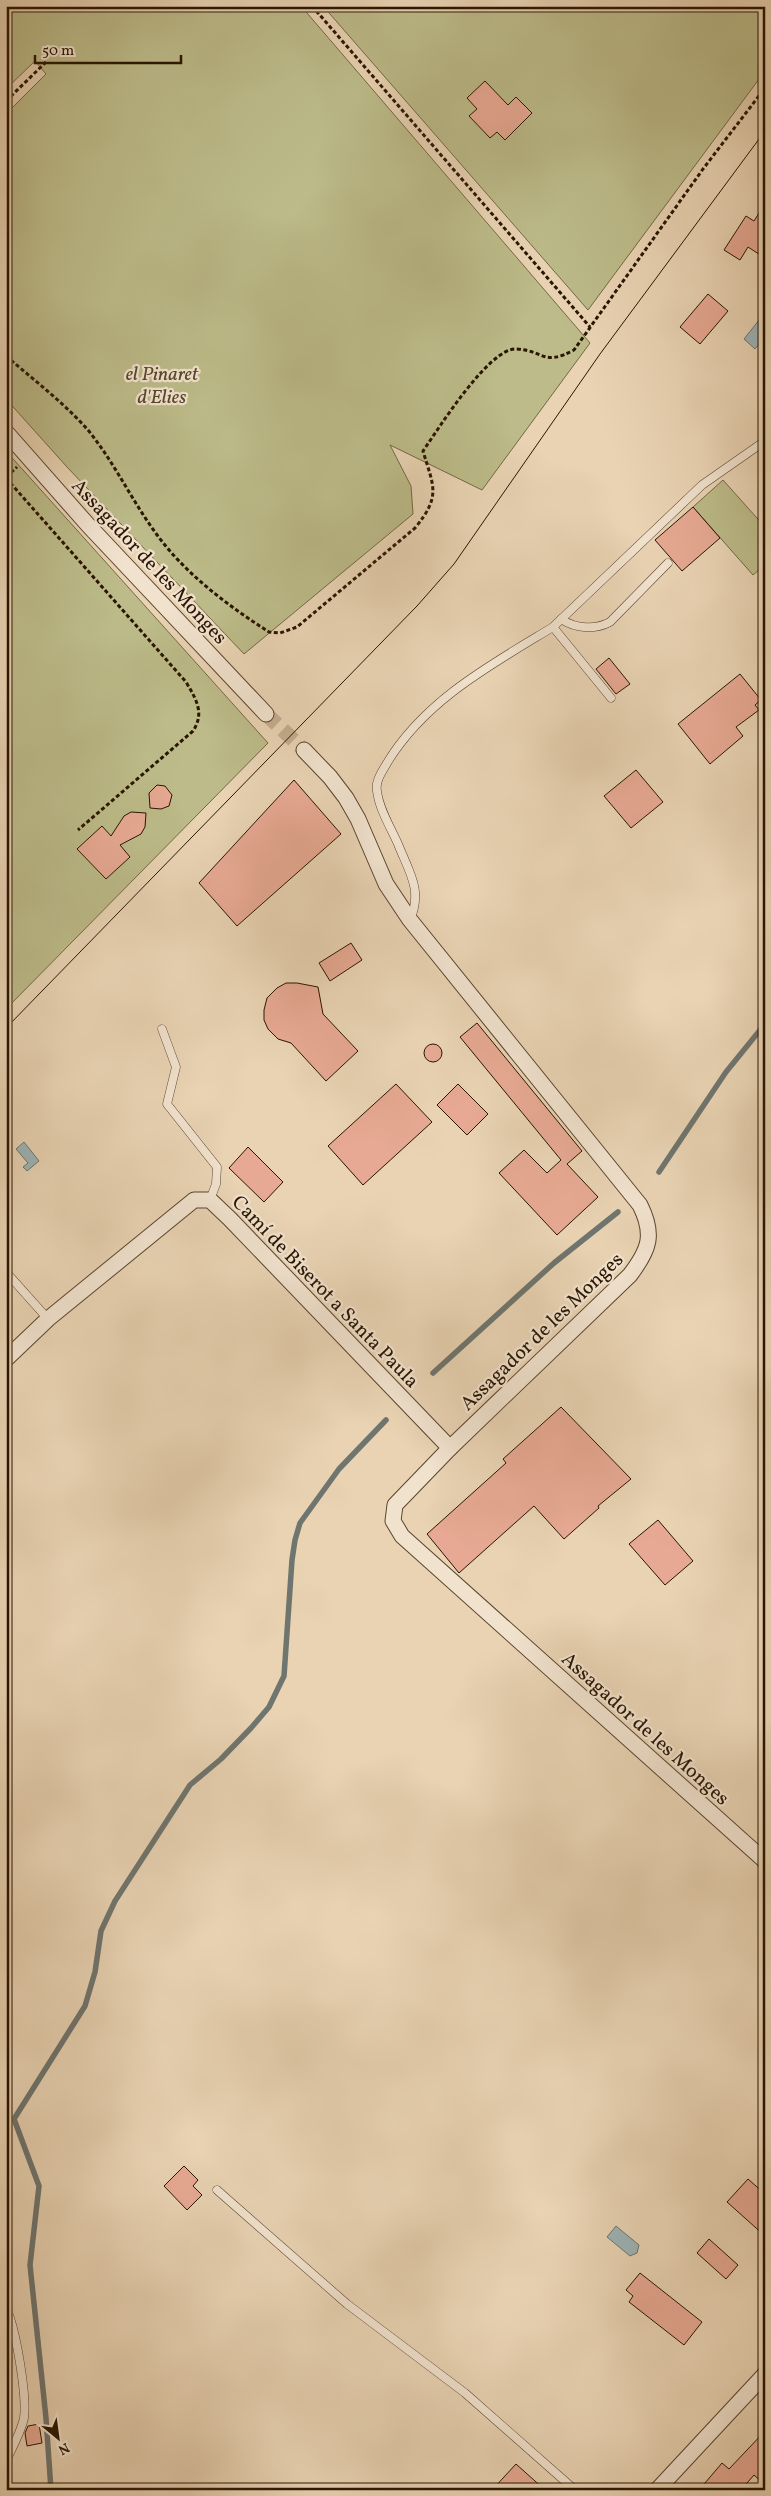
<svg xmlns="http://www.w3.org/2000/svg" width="771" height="2496" viewBox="0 0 771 2496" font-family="Vollkorn,serif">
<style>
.green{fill:#bcbb89;stroke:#726845}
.water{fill:#9db5b8;stroke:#6f756f}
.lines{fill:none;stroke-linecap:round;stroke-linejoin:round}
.stream{stroke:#6f756f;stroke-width:5.5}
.building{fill:#e7a993;stroke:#291501}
.minor-tunnel{stroke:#c3ad8f;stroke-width:15;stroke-dasharray:15 8;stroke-linecap:butt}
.service-casing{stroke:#59442e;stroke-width:9}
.minor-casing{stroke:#59442e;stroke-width:17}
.path{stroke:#291501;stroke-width:3;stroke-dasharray:4 2.5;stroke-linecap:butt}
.service{stroke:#f1e2ce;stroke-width:8}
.minor{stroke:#f1e2ce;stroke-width:15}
.tram{stroke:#291501;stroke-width:1}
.labels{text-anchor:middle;stroke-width:4.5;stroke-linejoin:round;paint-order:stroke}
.park-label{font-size:20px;font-style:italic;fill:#55472a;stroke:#f1e2ce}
.street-label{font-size:20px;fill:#291501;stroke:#f1e2ce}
</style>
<rect width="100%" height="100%" fill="#e9d3b3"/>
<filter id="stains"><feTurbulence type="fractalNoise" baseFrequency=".004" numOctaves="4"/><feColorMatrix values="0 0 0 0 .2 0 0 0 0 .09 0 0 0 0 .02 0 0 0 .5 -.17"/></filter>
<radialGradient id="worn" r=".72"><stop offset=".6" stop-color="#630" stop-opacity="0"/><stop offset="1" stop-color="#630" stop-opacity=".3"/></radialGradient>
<g class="green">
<polygon points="6,6 301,6 590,343 482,490 390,445 411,486 413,514 244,654 67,467 6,399 6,114 46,74 35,61 6,89"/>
<polygon points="323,6 765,6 765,71 588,310"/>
<polygon points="6,451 268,743 6,1009"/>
<polygon points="723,480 765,527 765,565 753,575 693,507"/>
</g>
<g class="water">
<polygon points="763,315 765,337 755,349 744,339"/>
<polygon points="24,1142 39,1161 27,1171 23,1167 28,1163 16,1149"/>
<polygon points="616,2226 639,2245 637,2253 630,2256 607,2237"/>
</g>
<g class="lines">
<g class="stream">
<polyline points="659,1172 726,1072 765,1024"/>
<polyline points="433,1373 554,1263 618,1212"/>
<polyline points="51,2490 46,2418 30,2265 39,2186 14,2119 85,2006 95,1972 101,1931 115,1901 190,1785 221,1759 251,1728 269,1707 284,1676 292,1560 295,1540 300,1523 339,1469 386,1420"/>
</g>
</g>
<g class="building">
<polygon points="485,81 508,105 516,97 532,113 505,140 497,132 490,138 469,116 477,109 467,98"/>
<polygon points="765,204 765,258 748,247 740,260 724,250 746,216 754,221"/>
<polygon points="708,294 728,311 700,344 680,327"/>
<polygon points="693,507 720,538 682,571 655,540"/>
<polygon points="609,658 630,684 616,694 596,669"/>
<polygon points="740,674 761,700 755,705 759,710 736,727 743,736 710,764 678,724"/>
<polygon points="636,770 663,802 631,828 604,796"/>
<polygon points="294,780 341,834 237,926 199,883"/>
<polygon points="157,785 165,786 172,795 169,806 161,809 150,808 149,793"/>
<polygon points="131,812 146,813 145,827 141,834 120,845 130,857 106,879 77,849 102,826 111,836 124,816"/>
<polygon points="351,943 362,960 330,981 319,963"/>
<polygon points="286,983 297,983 318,987 323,1014 358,1051 326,1081 291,1043 278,1039 268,1029 264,1020 264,1010 267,998 277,988"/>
<polygon points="477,1023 582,1151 567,1164 598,1197 557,1235 499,1173 524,1150 547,1173 561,1160 460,1037"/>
<circle cx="433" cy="1053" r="9"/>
<polygon points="396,1084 432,1122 363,1185 328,1146"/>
<polygon points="458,1084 488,1114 467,1135 437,1105"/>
<polygon points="248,1147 283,1182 264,1202 229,1168"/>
<polygon points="561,1407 631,1479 598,1506 599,1508 564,1539 534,1506 459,1573 427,1534 506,1463 503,1459"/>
<polygon points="658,1520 693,1561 665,1585 629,1544"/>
<polygon points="184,2166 198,2180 193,2186 202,2195 187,2210 164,2186"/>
<polygon points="748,2179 765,2194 765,2236 727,2202"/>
<polygon points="709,2239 738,2265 726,2279 697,2253"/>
<polygon points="640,2273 702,2322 684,2345 629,2302 633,2296 626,2290"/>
<polygon points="39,2424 42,2443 27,2446 25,2433 28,2426"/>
<polygon points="765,2431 765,2485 754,2475 741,2490 699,2490 722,2463 729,2469"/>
<polygon points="516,2464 545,2490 492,2490"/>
</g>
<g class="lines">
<polyline class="minor-tunnel" points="266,714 304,750"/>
<g class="service-casing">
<g id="service">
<path d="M561,619c15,10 34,11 49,3l58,-59"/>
<polyline points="611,698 553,627 702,485 765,441"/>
<path d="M410,920c13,-30 -1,-48 -12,-76 -7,-16 -19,-35 -21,-53 -2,-10 5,-19 10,-28 38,-63 105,-99 166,-136"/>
<polyline points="162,1029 176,1067 167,1104 217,1167 216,1184 210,1200"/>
<polyline points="6,1272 48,1319"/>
<polyline points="217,2190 347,2304 465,2393 575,2490"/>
<path d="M6,2308c10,20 21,88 18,110 -3,14 -12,30 -18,43"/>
</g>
</g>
<g class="minor-casing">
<g id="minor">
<polyline points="6,432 88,525 266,714"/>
<path d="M304,750l26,27 16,21 12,21 28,65 24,36 230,285c15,30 9,45 -10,70l-180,173 -55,57 -2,16 9,15 363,325"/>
<polyline points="6,1359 48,1319 194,1200 210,1200 230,1219 450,1448"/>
<polyline points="657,2490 765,2374"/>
</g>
</g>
<g class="path">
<polyline points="312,6 590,327"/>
<polyline points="6,101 46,62"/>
<path d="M6,356c28,24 58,47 82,74 26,32 43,69 67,102 29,41 72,73 114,100l11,1 17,-6 118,-99c26,-32 19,-40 8,-77 16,-23 66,-103 93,-102 28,1 26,18 58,1l129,-181 62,-81"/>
<polyline points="6,477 17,467"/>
<path d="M6,478l180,204c10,17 19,31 7,49l-115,99"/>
</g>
<use href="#service" class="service"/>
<use href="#minor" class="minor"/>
<polyline class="tram" points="6,1028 417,606 454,564 600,354 765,131"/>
</g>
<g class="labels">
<g class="park-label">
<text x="162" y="380">el Pinaret<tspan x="162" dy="23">d'Elies</tspan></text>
</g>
<g class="street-label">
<text transform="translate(150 561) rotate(47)" y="7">Assagador de les Monges</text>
<text transform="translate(326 1291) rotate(46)" y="7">Camí de Biserot a Santa Paula</text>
<text transform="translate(541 1331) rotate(-44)" y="7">Assagador de les Monges</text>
<text transform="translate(646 1728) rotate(42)" y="7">Assagador de les Monges</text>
</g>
</g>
<rect width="771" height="2496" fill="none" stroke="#e9d3b3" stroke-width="25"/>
<rect x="8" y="8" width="756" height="2481" fill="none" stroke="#291501" stroke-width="2.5"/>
<rect x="12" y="12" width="746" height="2471" fill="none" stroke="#291501"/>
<g transform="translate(58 2438) rotate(151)" stroke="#f1e2ce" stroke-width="4" paint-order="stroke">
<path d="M0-4L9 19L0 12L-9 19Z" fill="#291501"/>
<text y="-8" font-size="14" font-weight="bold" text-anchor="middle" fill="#291501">N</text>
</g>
<path d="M35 55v8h146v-8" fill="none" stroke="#291501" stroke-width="2.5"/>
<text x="42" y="55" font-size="15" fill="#291501" stroke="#f1e2ce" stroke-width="4" paint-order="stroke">50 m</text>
<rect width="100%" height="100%" filter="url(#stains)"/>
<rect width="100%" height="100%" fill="url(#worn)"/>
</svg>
